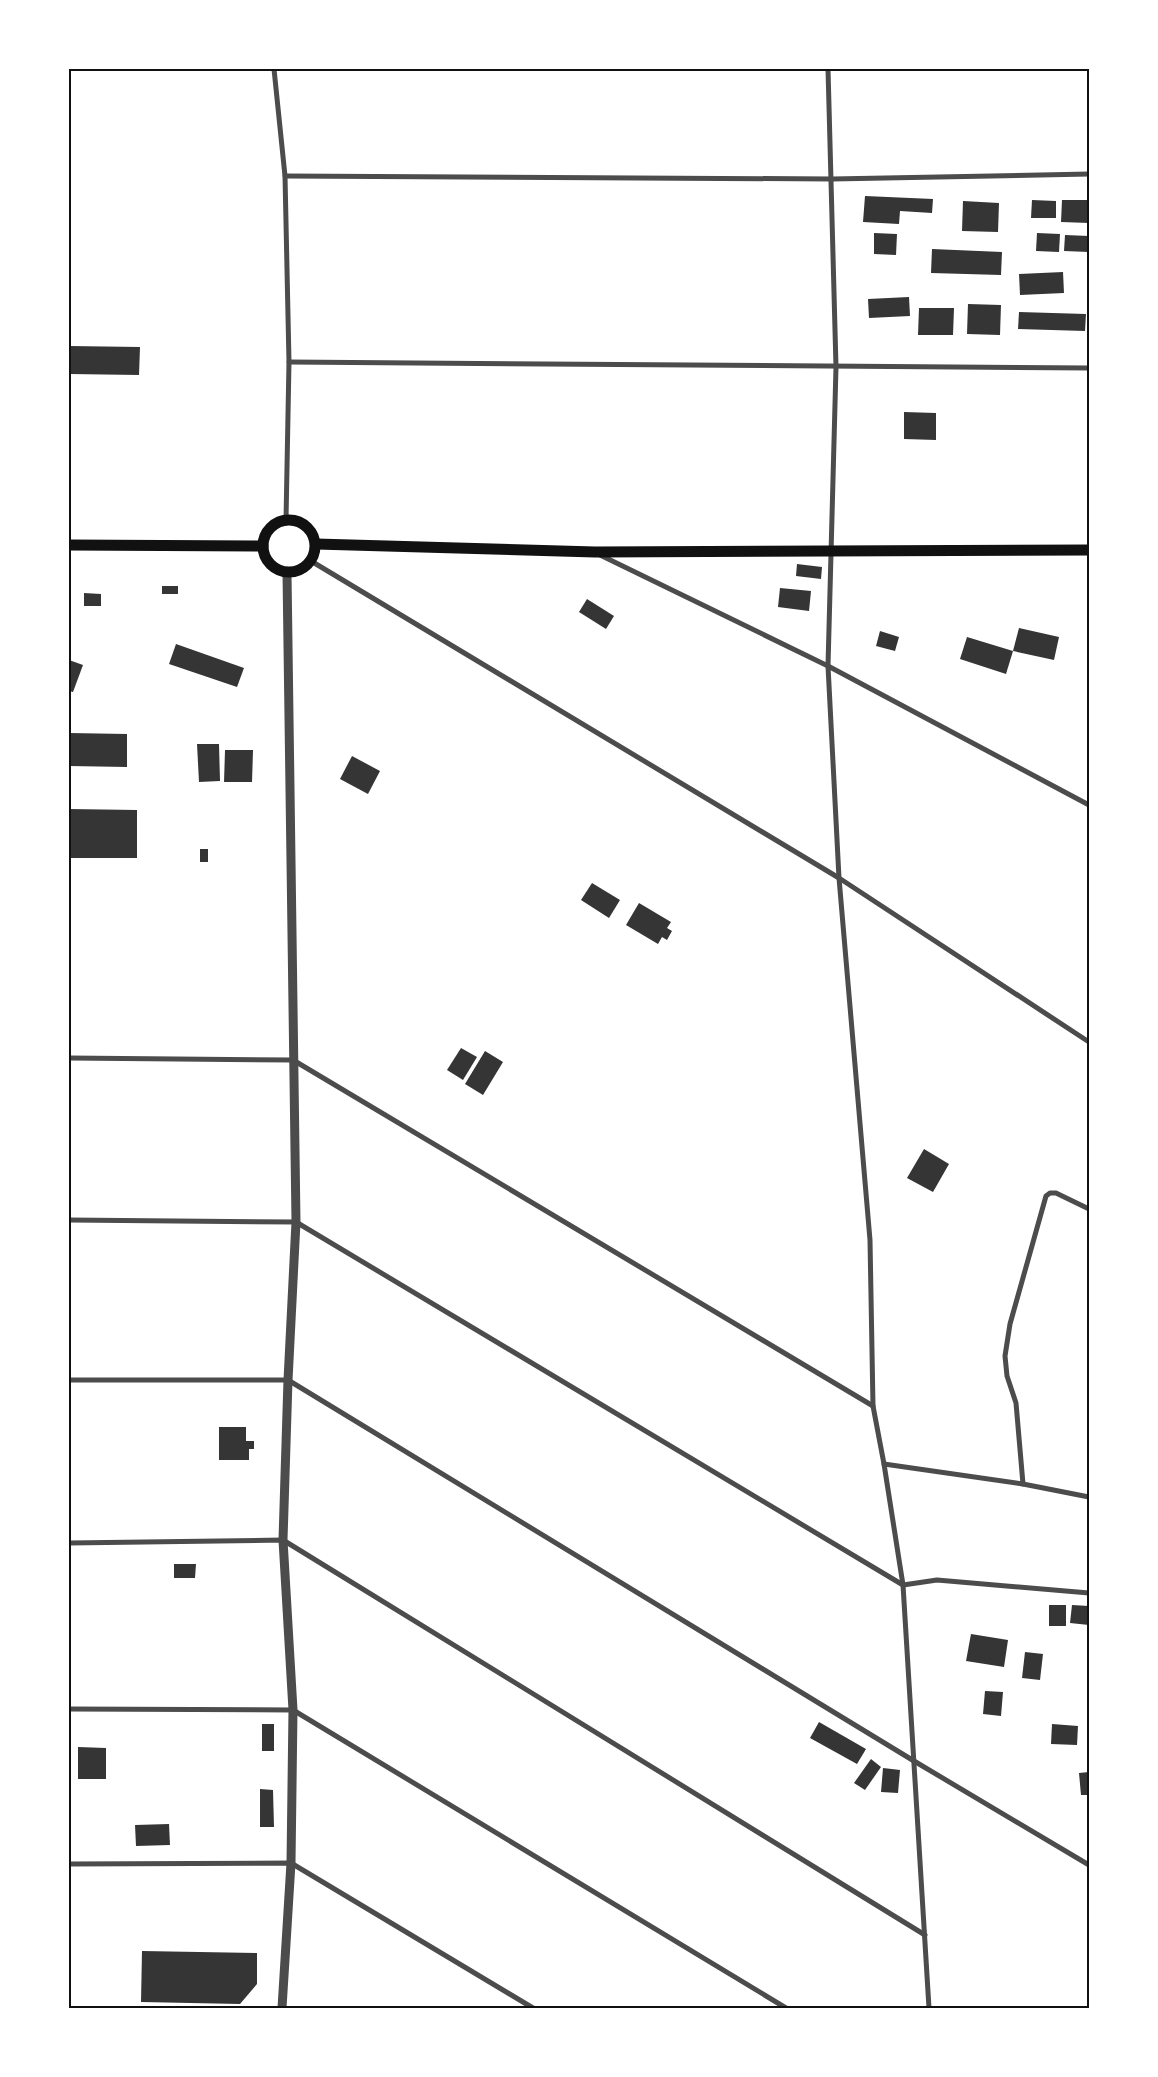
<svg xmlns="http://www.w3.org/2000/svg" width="1158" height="2077" viewBox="0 0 1158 2077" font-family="Arial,sans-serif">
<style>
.building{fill:#353535}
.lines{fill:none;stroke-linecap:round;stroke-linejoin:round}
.minor{stroke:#4c4c4c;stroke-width:5}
.tertiary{stroke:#4c4c4c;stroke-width:9}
.primary{stroke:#111;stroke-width:11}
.neatline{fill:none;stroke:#111;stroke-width:2}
</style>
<rect width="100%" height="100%" fill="#fff"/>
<g class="building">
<polygon points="865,196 933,199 932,213 900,211 899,224 863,222"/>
<polygon points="1032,200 1056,201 1056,218 1031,218"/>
<polygon points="1062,200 1089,200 1089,223 1061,222"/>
<polygon points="963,201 999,203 998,232 962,231"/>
<polygon points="874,233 897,234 896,255 874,254"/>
<polygon points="1037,233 1060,234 1059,252 1036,251"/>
<polygon points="1065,235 1089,236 1089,252 1064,251"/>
<polygon points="932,249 1002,252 1001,275 931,273"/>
<polygon points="1063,272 1064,293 1020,295 1019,274"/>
<polygon points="909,297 910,316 869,318 868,299"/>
<polygon points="968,304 1001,305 1000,335 967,334"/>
<polygon points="919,308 954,308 953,335 918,335"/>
<polygon points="1019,312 1086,314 1085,331 1018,329"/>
<polygon points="69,346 140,347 139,375 69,374"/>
<polygon points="904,412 936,413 936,440 904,439"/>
<polygon points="797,564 822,567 821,579 796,576"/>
<rect x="162" y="586" width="16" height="8"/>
<polygon points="780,588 811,591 809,611 778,607"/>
<polygon points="84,593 101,594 101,606 84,606"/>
<polygon points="587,599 614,616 606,629 579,612"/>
<polygon points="1019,628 1059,637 1054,660 1013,651"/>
<polygon points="880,631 899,637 895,651 876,646"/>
<polygon points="967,637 1013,651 1006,674 960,659"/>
<polygon points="176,644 244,668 237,687 169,664"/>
<polygon points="69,660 83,665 73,692 69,691"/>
<polygon points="69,733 127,734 127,767 69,766"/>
<polygon points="197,744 219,744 220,781 199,782"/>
<polygon points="225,750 253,750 252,782 224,782"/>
<polygon points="352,756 380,771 368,794 340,779"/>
<polygon points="69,809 137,810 137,858 69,858"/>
<rect x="200" y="849" width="8" height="13"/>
<polygon points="592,883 620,900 609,918 581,900"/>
<polygon points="639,903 671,922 667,928 672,931 667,940 662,937 658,944 626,925"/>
<polygon points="461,1048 477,1057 463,1080 447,1070"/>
<polygon points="485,1051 503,1062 483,1095 465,1084"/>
<polygon points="924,1149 949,1164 933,1192 907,1178"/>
<polygon points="219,1427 246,1427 246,1441 254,1441 254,1449 249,1449 249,1460 219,1460"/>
<polygon points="174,1564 196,1564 195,1578 174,1578"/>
<rect x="1049" y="1605" width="17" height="21"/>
<polygon points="1072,1605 1089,1606 1089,1625 1070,1623"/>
<polygon points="971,1634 1008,1640 1004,1667 966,1661"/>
<polygon points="1025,1652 1043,1654 1040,1680 1022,1678"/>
<polygon points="985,1691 1003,1692 1001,1716 983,1714"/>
<polygon points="819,1722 866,1749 857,1764 810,1738"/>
<rect x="262" y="1724" width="12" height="27"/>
<polygon points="1052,1724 1078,1726 1077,1745 1051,1744"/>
<polygon points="78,1747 106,1748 106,1779 78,1779"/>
<polygon points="871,1759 881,1767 865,1790 854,1783"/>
<polygon points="883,1768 900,1770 898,1793 881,1792"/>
<polygon points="1089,1772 1089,1795 1081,1795 1079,1773"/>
<polygon points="260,1789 273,1790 274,1827 260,1827"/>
<polygon points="169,1824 170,1845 136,1846 135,1825"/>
<polygon points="142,1951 257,1953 257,1984 240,2004 141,2002"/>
</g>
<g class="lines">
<g class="minor">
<polyline points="274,69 285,176 289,362 286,520"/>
<polyline points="828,69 836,367 828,666 839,878 870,1240 873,1406 884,1464 903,1585 929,2008"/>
<polyline points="285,176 832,179 1089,174"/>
<polyline points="289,362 1089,368"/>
<polyline points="600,555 828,666 1089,805"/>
<polyline points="311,561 839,878 1089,1042"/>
<polyline points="69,1058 293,1060 873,1406"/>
<polyline points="69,1220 296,1222 903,1585 937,1580 1089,1593"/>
<polyline points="69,1380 288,1380 914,1761 1089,1865"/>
<polyline points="884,1464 1023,1484 1089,1497"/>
<polyline points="1023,1484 1016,1403 1007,1376 1005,1356 1010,1324 1046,1196 1050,1193 1056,1193 1089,1209"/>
<polyline points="69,1543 283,1540 925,1935"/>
<polyline points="69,1709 293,1710 786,2008"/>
<polyline points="69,1864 291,1863 533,2008"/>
</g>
<polyline class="tertiary" points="282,2008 291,1863 293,1710 283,1540 288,1380 296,1222 287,573"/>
<g class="primary">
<circle cx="289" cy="546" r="26"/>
<polyline points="316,544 595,552 1089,550"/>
<polyline points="69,545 263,546"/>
</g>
</g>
<rect width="1158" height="2077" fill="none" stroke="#ffffff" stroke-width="140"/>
<rect x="70" y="70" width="1018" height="1937" class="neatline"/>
</svg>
